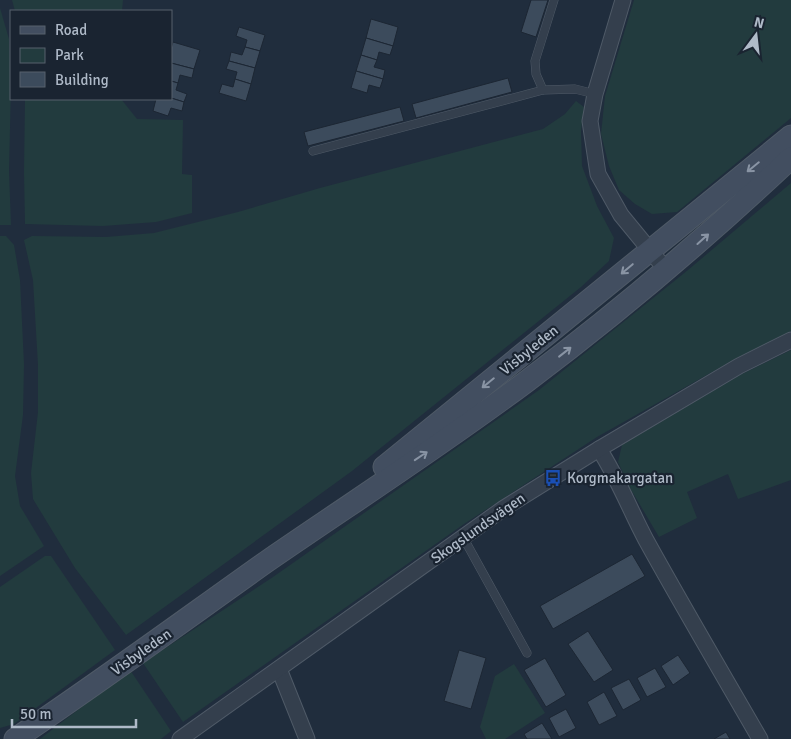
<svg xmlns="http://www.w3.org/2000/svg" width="791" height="739" viewBox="0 0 791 739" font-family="Signika,sans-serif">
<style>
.green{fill:#223b3e}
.building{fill:#3c4b5c;stroke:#1c2633}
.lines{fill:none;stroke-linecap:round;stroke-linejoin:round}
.lane-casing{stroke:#4f5a67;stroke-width:9}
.street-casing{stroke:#4f5a67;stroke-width:17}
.secondary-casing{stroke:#4f5a67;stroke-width:23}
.lane{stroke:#343f4d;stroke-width:8}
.street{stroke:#343f4d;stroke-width:15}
.secondary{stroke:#424e60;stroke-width:21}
.oneway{stroke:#8994a4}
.labels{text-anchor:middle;stroke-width:4.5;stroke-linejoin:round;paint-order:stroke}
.street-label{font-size:15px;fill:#afbac8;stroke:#1a2431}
.poi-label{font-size:15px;fill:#afbac8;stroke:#1a2431;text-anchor:start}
</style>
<rect width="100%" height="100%" fill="#202d3d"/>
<g class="green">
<polygon points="12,0 123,0 122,11 15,11"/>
<polygon points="634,0 791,0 791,118 677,212 652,214 635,204 619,190 609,166 601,134 605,96"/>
<polygon points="0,8 9,39 11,85 9,171 11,225 0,225"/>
<polygon points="25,99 121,99 137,119 183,120 182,174 192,175 192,213 156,222 103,226 25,224 24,172"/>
<polygon points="576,101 584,107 581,131 582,166 597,206 614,238 609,261 581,287 352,471 126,635 75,568 33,499 31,473 38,412 38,365 33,280 24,240 32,236 106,237 154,233 238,212 320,188 543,129 565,114"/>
<polygon points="791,183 791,331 737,358 597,437 464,524 183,722 143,663 273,577 539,390 688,270"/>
<polygon points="0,236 6,236 14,245 20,280 24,364 23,415 15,476 20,506 44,546 0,576"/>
<polygon points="791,350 791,480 738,499 728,474 687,492 697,518 659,537 630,488 618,462 622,445 740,375"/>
<polygon points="45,556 51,556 115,650 14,724 0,728 0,587"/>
<polygon points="514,664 545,713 505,739 486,739 480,727 495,676"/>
<polygon points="130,670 171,731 161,739 40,739"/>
</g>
<g class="building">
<polygon points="531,0 548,0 536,37 521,32"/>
<polygon points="371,19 398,27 393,46 366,38"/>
<polygon points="239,27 265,35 260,51 245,47 247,40 236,36"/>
<polygon points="366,38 393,46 390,55 379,52 377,60 361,55"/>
<polygon points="173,42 200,50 194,69 171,63 171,49"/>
<polygon points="245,47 260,51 255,68 229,61 231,52 242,55"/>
<polygon points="361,55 377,60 374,67 385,70 383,79 356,71"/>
<polygon points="229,61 255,68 251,84 235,79 237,72 226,69"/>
<polygon points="171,63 194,69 192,78 180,75 178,83 171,81"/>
<polygon points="356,71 383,79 380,88 369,85 367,93 351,88"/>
<polygon points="508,78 512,92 416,118 412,104"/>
<polygon points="235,79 251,84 246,101 219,93 222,84 233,87"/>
<polygon points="171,81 178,83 176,90 187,94 184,102 171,98"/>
<polygon points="171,98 184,102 182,111 171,108 168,116 153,111 156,99"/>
<polygon points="400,107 404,121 308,146 304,132"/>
<polygon points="632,554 645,576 553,629 540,606"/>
<polygon points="588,631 613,670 594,682 568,644"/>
<polygon points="459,650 486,658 471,709 444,701"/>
<polygon points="678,655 690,673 673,685 661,666"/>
<polygon points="545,658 566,695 546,707 524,670"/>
<polygon points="655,668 666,687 647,697 637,678"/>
<polygon points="629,679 641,700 623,710 611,688"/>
<polygon points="604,692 617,716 599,725 587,702"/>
<polygon points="566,709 576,728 559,737 549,718"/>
<polygon points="542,723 552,739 527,739 524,734"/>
<polygon points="726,732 730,739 714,739"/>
</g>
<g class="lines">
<g class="lane-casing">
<g id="lane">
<polyline points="543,90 536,74 535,61 554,0"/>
<polyline points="313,151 543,90 575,89 595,94"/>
<polyline points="463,537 527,653"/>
</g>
</g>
<g class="street-casing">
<g id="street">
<polyline points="623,0 595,94 590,121 598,174 621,215 667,271"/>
<path d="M599,449c19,29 31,61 47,91 37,67 76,133 114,199"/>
<polyline points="279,669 307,739"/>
<polyline points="180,739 504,508 599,449 739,366 791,340"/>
</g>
</g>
<g class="secondary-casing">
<g id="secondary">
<polyline points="384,467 791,136"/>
<path d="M15,739c85,-57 168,-118 251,-177 87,-60 176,-117 261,-181 92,-69 180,-144 264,-223"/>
</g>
</g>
<use href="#lane" class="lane"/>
<use href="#street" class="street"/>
<use href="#secondary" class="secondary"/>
</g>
<defs><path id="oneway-shaft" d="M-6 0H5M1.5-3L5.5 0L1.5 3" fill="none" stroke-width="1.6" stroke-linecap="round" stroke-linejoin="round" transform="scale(1.25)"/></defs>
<g class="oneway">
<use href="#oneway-shaft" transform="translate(753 167) rotate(141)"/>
<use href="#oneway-shaft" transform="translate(703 239) rotate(-42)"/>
<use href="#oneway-shaft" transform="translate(627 269) rotate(140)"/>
<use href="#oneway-shaft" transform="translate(565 352) rotate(-38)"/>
<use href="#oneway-shaft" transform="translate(488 383) rotate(141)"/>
<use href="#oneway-shaft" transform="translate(421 456) rotate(-34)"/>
</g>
<defs>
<g id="bus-bare" transform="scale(1.35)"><path d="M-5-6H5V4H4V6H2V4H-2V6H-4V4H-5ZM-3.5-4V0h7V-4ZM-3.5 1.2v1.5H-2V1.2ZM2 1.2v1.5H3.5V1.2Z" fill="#1a4fb4" stroke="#1a2431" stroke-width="2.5" paint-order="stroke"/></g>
</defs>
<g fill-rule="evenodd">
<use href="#bus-bare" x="553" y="478"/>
</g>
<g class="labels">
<g class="street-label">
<text transform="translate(529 350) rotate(-39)" y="5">Visbyleden</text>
<text transform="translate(478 528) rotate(-35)" y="5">Skogslundsvägen</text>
<text transform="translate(141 652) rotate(-35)" y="5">Visbyleden</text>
</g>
<g class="poi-label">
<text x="567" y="483">Korgmakargatan</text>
</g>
</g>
<rect x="10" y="10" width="162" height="90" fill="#1a2431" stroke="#56606d"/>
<rect x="20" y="26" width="25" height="8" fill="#424e60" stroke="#56606d"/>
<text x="55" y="35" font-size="15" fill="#afbac8">Road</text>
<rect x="20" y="48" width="25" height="15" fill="#223b3e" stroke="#56606d"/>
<text x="55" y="60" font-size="15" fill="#afbac8">Park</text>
<rect x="20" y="72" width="25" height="15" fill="#3c4b5c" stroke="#56606d"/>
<text x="55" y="85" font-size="15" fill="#afbac8">Building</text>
<g transform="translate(756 35) rotate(15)" stroke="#1a2431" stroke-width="4" paint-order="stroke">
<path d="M0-4L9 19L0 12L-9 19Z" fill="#afbac8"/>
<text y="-8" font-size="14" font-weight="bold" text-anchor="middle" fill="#afbac8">N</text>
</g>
<path d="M12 719v8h124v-8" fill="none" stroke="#afbac8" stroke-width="2.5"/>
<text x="20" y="719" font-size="15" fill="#afbac8" stroke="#1a2431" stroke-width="4" paint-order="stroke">50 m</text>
</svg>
